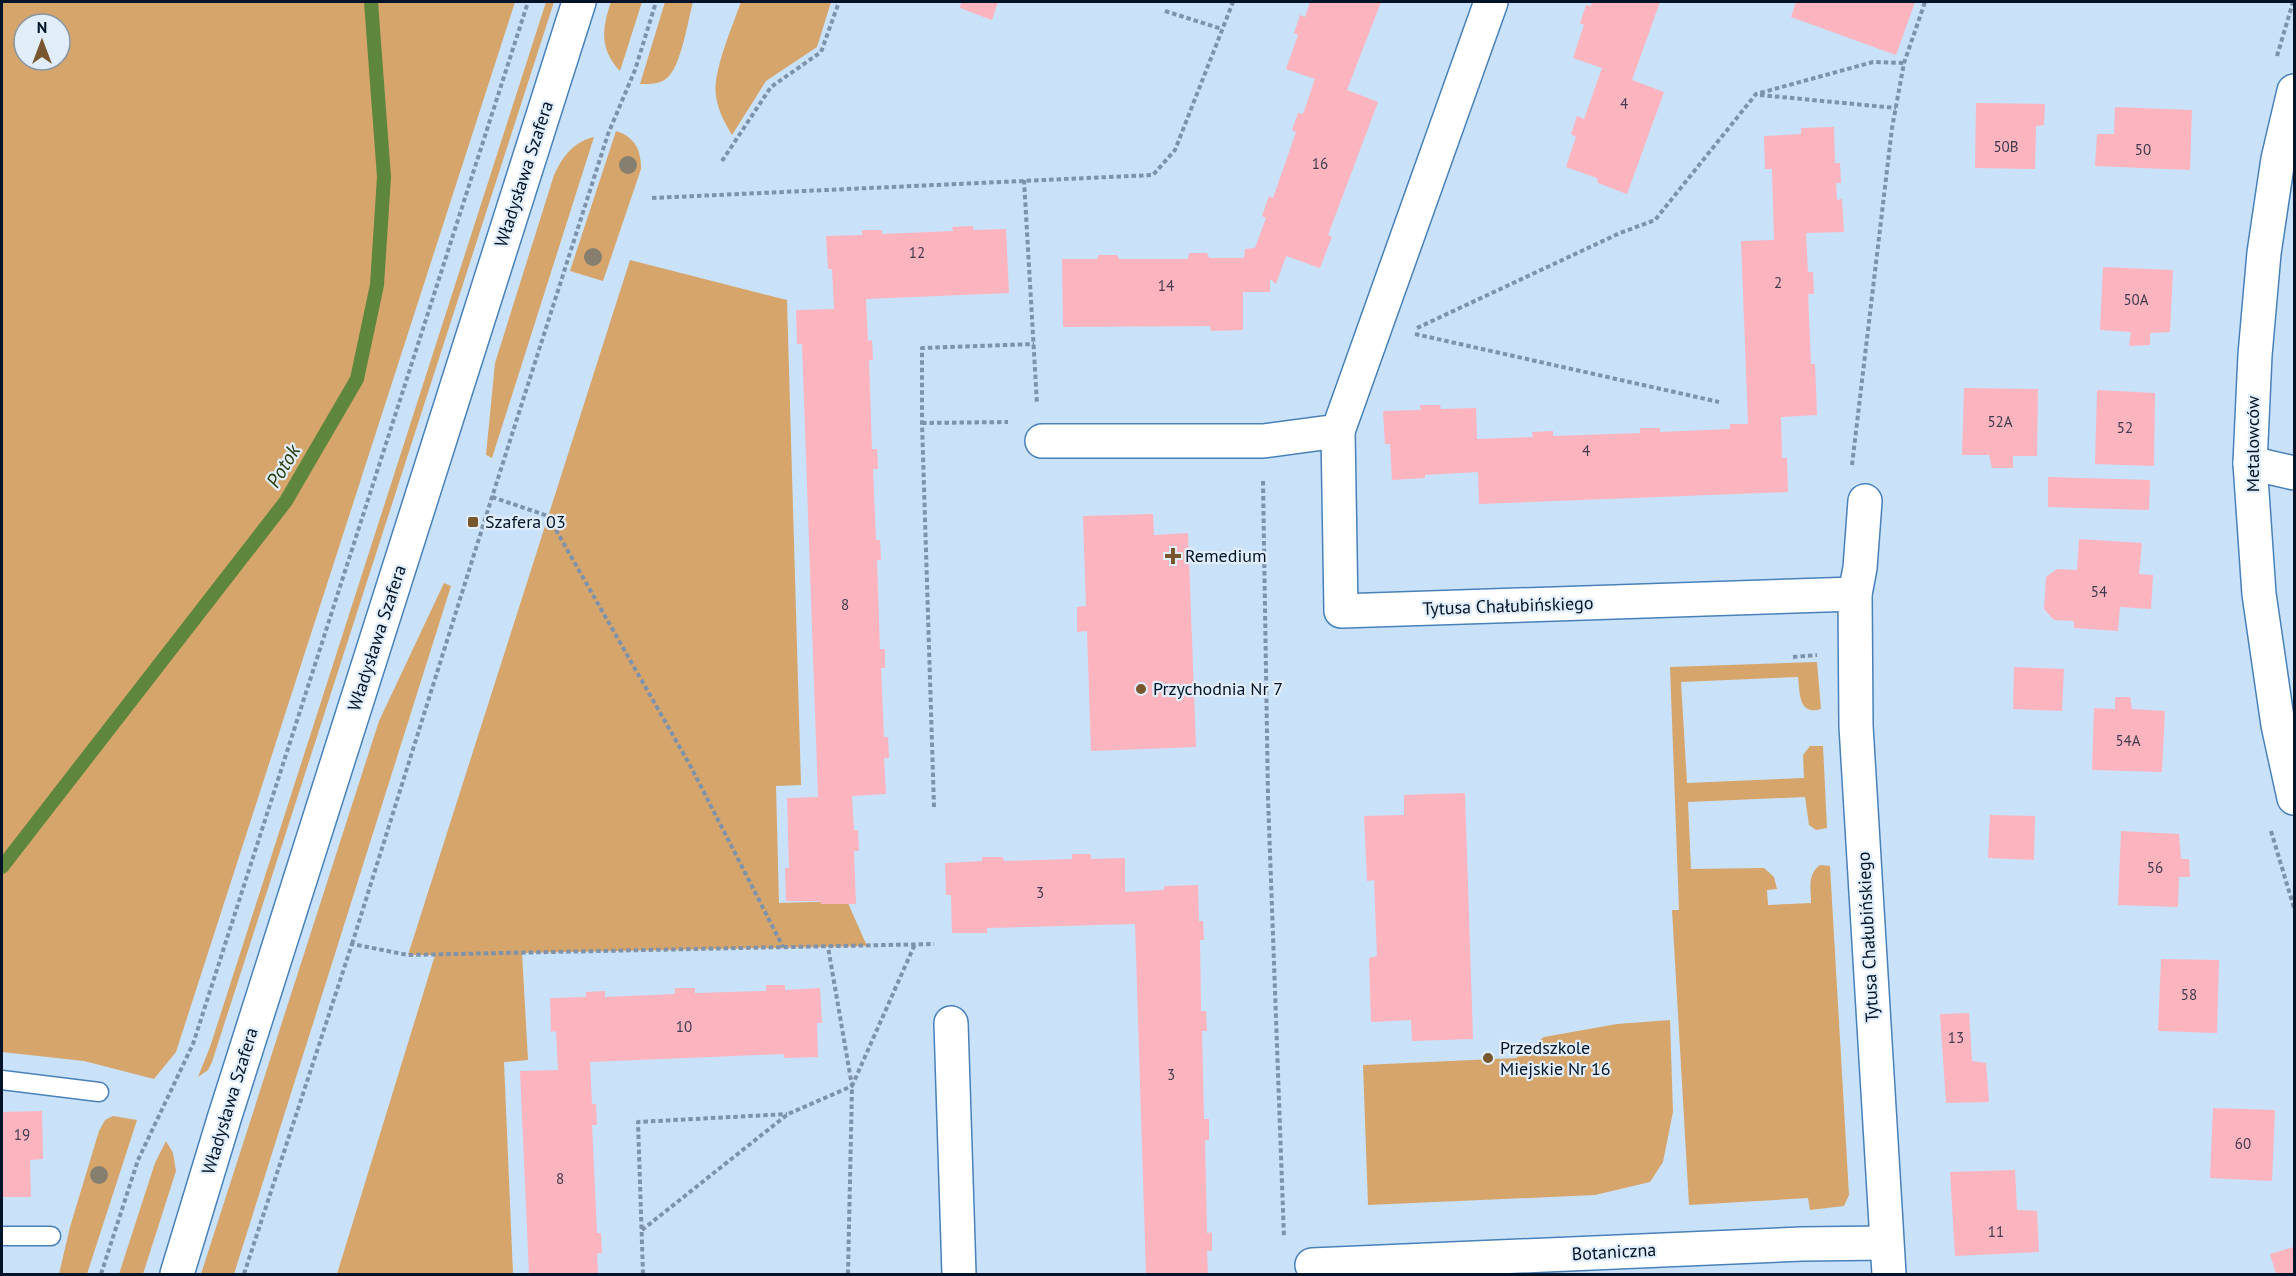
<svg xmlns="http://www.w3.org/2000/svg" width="2296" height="1276" viewBox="0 0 2296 1276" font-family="'PT Sans',sans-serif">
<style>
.green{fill:#d6a56b;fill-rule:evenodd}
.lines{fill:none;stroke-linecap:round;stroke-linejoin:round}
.stream{stroke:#5e873d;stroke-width:14}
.building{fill:#fcb4be}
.service-casing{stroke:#4881b9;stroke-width:21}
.minor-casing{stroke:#4881b9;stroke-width:36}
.tertiary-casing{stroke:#4881b9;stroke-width:36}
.path{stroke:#7e93ab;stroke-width:4;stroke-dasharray:4.5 3;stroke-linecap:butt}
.service{stroke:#fff;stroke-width:18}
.minor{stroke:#fff;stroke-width:33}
.tertiary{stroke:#fff;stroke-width:33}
.tree{fill:#867f70}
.poi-dot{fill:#78572e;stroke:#e1edf9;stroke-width:2}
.labels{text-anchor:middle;stroke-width:4.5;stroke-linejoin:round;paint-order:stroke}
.number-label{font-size:15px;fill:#3f3b4e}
.street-label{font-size:18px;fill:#001328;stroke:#e1edf9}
.poi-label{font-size:18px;fill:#001328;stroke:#e1edf9;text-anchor:start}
.water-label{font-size:20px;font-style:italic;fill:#293d0f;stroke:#e1edf9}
</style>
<rect width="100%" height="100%" fill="#cae1fa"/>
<g class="green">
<path d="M2,2h513l-339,1050 -22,27 -70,-18 -82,-9zM24,24h36v36h-36z"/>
<polygon points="546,2 554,2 212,1062 208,1070 198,1077 210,1047"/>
<path d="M611,2h31l-22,69c-21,-22 -18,-43 -9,-69z"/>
<path d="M665,2h28c-5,18 -12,65 -26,76 -8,7 -18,6 -27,6z"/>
<path d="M741,2h90l-14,45 -51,34 -34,54c-7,-12 -14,-24 -16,-39 -4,-23 17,-71 25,-94z"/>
<path d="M616,131c19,6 25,19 25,38l-38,112 -33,-10z"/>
<path d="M594,137l-102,321 -6,-3 9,-92 59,-188c9,-19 19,-33 40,-38z"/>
<polygon points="630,260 787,300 801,785 776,786 779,903 847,901 867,946 522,953 528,1060 504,1062 513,1274 337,1274 435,955 408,955"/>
<polygon points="444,583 451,586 234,1274 201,1274 379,721"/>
<path d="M1817,662l4,47c-23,7 -21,-17 -23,-32l-117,5 6,101 117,-5 -1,-23 7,-9h13l4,82 -11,2 -7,-5 -4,-28 -117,5 3,67 73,-1 10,9 3,12 -10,1 1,15 43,-2c0,-15 -4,-28 9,-38l10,1 19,329 -5,11 -34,4 -2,-12 -119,7 -17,-295h7l-9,-243z"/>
<polygon points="1670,1020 1673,1112 1663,1162 1650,1182 1595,1195 1368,1205 1363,1065 1516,1058 1544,1037 1617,1024"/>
<polygon points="113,1116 137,1120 87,1274 59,1274 70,1227 99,1131 105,1120"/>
<polygon points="166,1141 173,1153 176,1171 143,1274 119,1274 155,1163"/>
</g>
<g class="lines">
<polyline class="stream" points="2,867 286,501 357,379 377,285 384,177 371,2"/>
</g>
<g class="building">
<polygon points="956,2 998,2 992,20 960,8 961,3"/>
<polygon points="1310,2 1381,2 1347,90 1378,102 1328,235 1332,237 1320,268 1286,256 1276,284 1270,279 1270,292 1243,292 1243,330 1211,331 1210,326 1063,327 1062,259 1098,259 1098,255 1117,255 1119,259 1188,259 1189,253 1207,253 1209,258 1244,258 1245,249 1255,248 1266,218 1262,216 1269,196 1273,198 1296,132 1292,130 1298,113 1303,114 1315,79 1286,69 1298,35 1294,33 1300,15 1305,17"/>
<polygon points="1592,2 1660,2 1632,80 1664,92 1627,194 1598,183 1597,178 1566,167 1576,137 1571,134 1577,116 1584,119 1602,68 1573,58 1584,25 1580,23 1586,5 1591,6"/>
<polygon points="1796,2 1915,2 1896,55 1791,17"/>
<polygon points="1976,103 2045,104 2044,125 2036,126 2035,169 1975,168"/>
<polygon points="2115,107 2192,110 2190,170 2095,166 2097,134 2114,134"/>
<polygon points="1834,127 1835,163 1840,163 1841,183 1836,183 1837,200 1842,199 1844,232 1806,233 1808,272 1813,272 1814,294 1808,294 1811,364 1815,364 1817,415 1781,417 1782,458 1787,458 1788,492 1479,504 1478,472 1425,475 1425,478 1392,480 1390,444 1385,444 1383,411 1421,410 1420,405 1440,405 1441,409 1476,408 1477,439 1533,437 1532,432 1553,431 1553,436 1640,433 1640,428 1660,428 1660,432 1730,429 1730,424 1748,424 1741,241 1774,240 1772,169 1765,169 1764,136 1801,134 1801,128"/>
<polygon points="973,226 973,230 1006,229 1009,293 866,299 868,341 872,340 873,360 869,360 872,449 877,449 878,469 873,469 876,540 880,540 881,560 877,560 880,649 885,649 885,668 881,668 884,737 888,737 889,758 884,758 886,794 852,796 854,830 858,830 859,851 854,851 856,904 821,904 820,901 786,901 785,868 789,868 787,798 818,797 802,344 797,344 796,310 834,309 832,269 828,269 826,236 862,235 862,230 882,230 882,234 953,231 952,227"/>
<polygon points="2103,267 2173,270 2170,332 2150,333 2150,345 2129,346 2131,332 2100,330"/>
<polygon points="1964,388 2038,389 2037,456 2013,456 2013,468 1992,468 1989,455 1962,455"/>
<polygon points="2097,390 2155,393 2154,466 2095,464"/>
<polygon points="2048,477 2150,480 2149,510 2048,507"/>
<polygon points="1153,514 1154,535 1188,533 1196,747 1091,751 1087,631 1077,632 1077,607 1086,606 1083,516"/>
<polygon points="2079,539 2142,543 2139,574 2153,575 2151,609 2120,607 2118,631 2074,628 2074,621 2054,620 2044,609 2046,577 2057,569 2077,570"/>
<polygon points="2014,667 2064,669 2062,711 2013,709"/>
<polygon points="2115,697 2130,697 2132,709 2165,711 2162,772 2092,770 2094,708 2115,709"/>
<polygon points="1465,793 1473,1039 1412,1041 1411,1020 1371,1022 1369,958 1377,956 1374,880 1367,881 1364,816 1404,815 1404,795"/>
<polygon points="1990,815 2035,816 2034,860 1988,858"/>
<polygon points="2121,831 2179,834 2181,859 2189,859 2190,877 2179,877 2178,907 2118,905"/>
<polygon points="1072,854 1091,854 1091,859 1125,858 1125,892 1164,890 1164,886 1198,885 1199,921 1203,921 1204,940 1200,940 1201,1011 1206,1011 1207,1031 1202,1031 1204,1119 1209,1119 1209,1140 1205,1140 1207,1233 1212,1232 1212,1251 1207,1251 1208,1274 1146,1274 1135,924 987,928 987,933 952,933 951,895 946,895 945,863 982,861 982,857 1003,857 1004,861 1072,859"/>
<polygon points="2161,959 2219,960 2217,1033 2158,1031"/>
<polygon points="766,985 785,985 785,990 820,988 822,1023 817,1023 818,1057 784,1058 784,1054 590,1062 592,1104 596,1104 597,1125 592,1125 597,1233 601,1233 602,1253 597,1253 598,1274 529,1274 520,1071 558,1070 556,1031 551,1032 550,998 586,997 586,992 605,991 605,997 675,994 675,988 695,988 695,993 766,991"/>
<polygon points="1969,1013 1972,1061 1986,1063 1989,1102 1946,1103 1940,1014"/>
<polygon points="2213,1108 2275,1110 2272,1181 2210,1178"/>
<polygon points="42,1111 43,1159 30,1160 31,1197 2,1197 2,1112"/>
<polygon points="2015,1170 2017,1210 2037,1211 2039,1252 1955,1256 1950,1172"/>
<polygon points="2294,1247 2294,1274 2276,1274 2270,1254"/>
</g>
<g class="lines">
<g class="service-casing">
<g id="service">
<polyline points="2,1080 99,1092"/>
<polyline points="2,1236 51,1236"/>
</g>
</g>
<g class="minor-casing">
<g id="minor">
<polyline points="2294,91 2278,159 2264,253 2255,355 2250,463 2259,594 2278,725 2294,798"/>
<polyline points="1338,431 1341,611 1855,594"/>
<polyline points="1042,441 1263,441 1338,431 1491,2"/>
<polyline points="2250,463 2294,473"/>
<polyline points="1865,501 1860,568 1855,594 1856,726 1889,1274"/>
<polyline points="951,1023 959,1274"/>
<polyline points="1312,1265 1802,1244 1886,1243"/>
</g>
</g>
<g class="tertiary-casing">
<polyline id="tertiary" points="177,1274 224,1119 579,2"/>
</g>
<g class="path">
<polyline points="1165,11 1222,29"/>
<polyline points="2277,56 2293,2"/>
<polyline points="1760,95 1896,108"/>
<polyline points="722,161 771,87 821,52 839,2"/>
<polyline points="1024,180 1037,404"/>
<polyline points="652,198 1153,175 1175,150 1233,2"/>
<polyline points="1417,328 1620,233 1655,220 1756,94 1873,62 1904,63"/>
<polyline points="1415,334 1719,402"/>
<polyline points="922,423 1008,422"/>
<polyline points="1852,465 1892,128 1904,63 1925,2"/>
<polyline points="1263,481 1268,798 1284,1238"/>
<polyline points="492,497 548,516 691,767 783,947"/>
<polyline points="1793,657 1817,655"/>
<polyline points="934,807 922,423 922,348 1034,344"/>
<polyline points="2271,831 2294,908"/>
<polyline points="352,944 492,497 608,134 635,70 656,2"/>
<polyline points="642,1230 788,1114 852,1086 828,947"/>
<polyline points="101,1274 138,1160 193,1044 528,2"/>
<polyline points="244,1274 352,944 408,955 934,944"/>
<polyline points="643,1274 638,1122 787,1114"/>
<polyline points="848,1274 852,1086 915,944"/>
</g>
<use href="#service" class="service"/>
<use href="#minor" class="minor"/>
<use href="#tertiary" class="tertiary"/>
</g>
<g class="tree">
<circle cx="628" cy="165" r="9"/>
<circle cx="593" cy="257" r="9"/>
<circle cx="99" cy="1175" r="9"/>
</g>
<g class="poi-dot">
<rect x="467" y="516" width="12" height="12" rx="3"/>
<path d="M1170 547h6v6h6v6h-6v6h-6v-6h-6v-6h6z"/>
<circle cx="1141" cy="689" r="6"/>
<circle cx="1488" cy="1058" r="6"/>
</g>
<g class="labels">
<g class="number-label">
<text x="1624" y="109">4</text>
<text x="2006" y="152">50B</text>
<text x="2143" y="155">50</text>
<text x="1320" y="169">16</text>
<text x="917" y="258">12</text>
<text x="1778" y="288">2</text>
<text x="1166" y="291">14</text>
<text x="2136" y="305">50A</text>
<text x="2000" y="427">52A</text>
<text x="2125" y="433">52</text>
<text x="1586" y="456">4</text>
<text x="2099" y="597">54</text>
<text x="845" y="610">8</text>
<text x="2128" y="746">54A</text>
<text x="2155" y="873">56</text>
<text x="1040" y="898">3</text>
<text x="2189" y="1000">58</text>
<text x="684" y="1032">10</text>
<text x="1956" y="1043">13</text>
<text x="1171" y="1080">3</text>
<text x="22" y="1140">19</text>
<text x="2243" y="1149">60</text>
<text x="560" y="1184">8</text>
<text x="1996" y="1237">11</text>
</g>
<g class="street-label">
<text transform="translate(524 174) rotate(-72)" y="6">Władysława Szafera</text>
<text transform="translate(2253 444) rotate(-90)" y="6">Metalowców</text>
<text transform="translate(1508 606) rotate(-2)" y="6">Tytusa Chałubińskiego</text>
<text transform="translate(377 638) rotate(-72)" y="6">Władysława Szafera</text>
<text transform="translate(1868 937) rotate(-93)" y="6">Tytusa Chałubińskiego</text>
<text transform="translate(230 1101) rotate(-73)" y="6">Władysława Szafera</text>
<text transform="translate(1614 1252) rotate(-3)" y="6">Botaniczna</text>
</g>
<g class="poi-label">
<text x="485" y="528">Szafera 03</text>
<text x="1185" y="562">Remedium</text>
<text x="1153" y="695">Przychodnia Nr 7</text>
<text x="1500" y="1054">Przedszkole<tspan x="1500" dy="21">Miejskie Nr 16</tspan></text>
</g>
<g class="water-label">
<text transform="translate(283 466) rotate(-59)" y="7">Potok</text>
</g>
</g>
<rect width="2296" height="1276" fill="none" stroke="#001328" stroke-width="6"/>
<g transform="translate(42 42)"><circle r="28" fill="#e1edf9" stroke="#8796a5" stroke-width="1.5"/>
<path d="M0-4.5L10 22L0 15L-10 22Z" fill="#78572e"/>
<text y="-9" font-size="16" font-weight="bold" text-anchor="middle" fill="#001328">N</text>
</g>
</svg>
